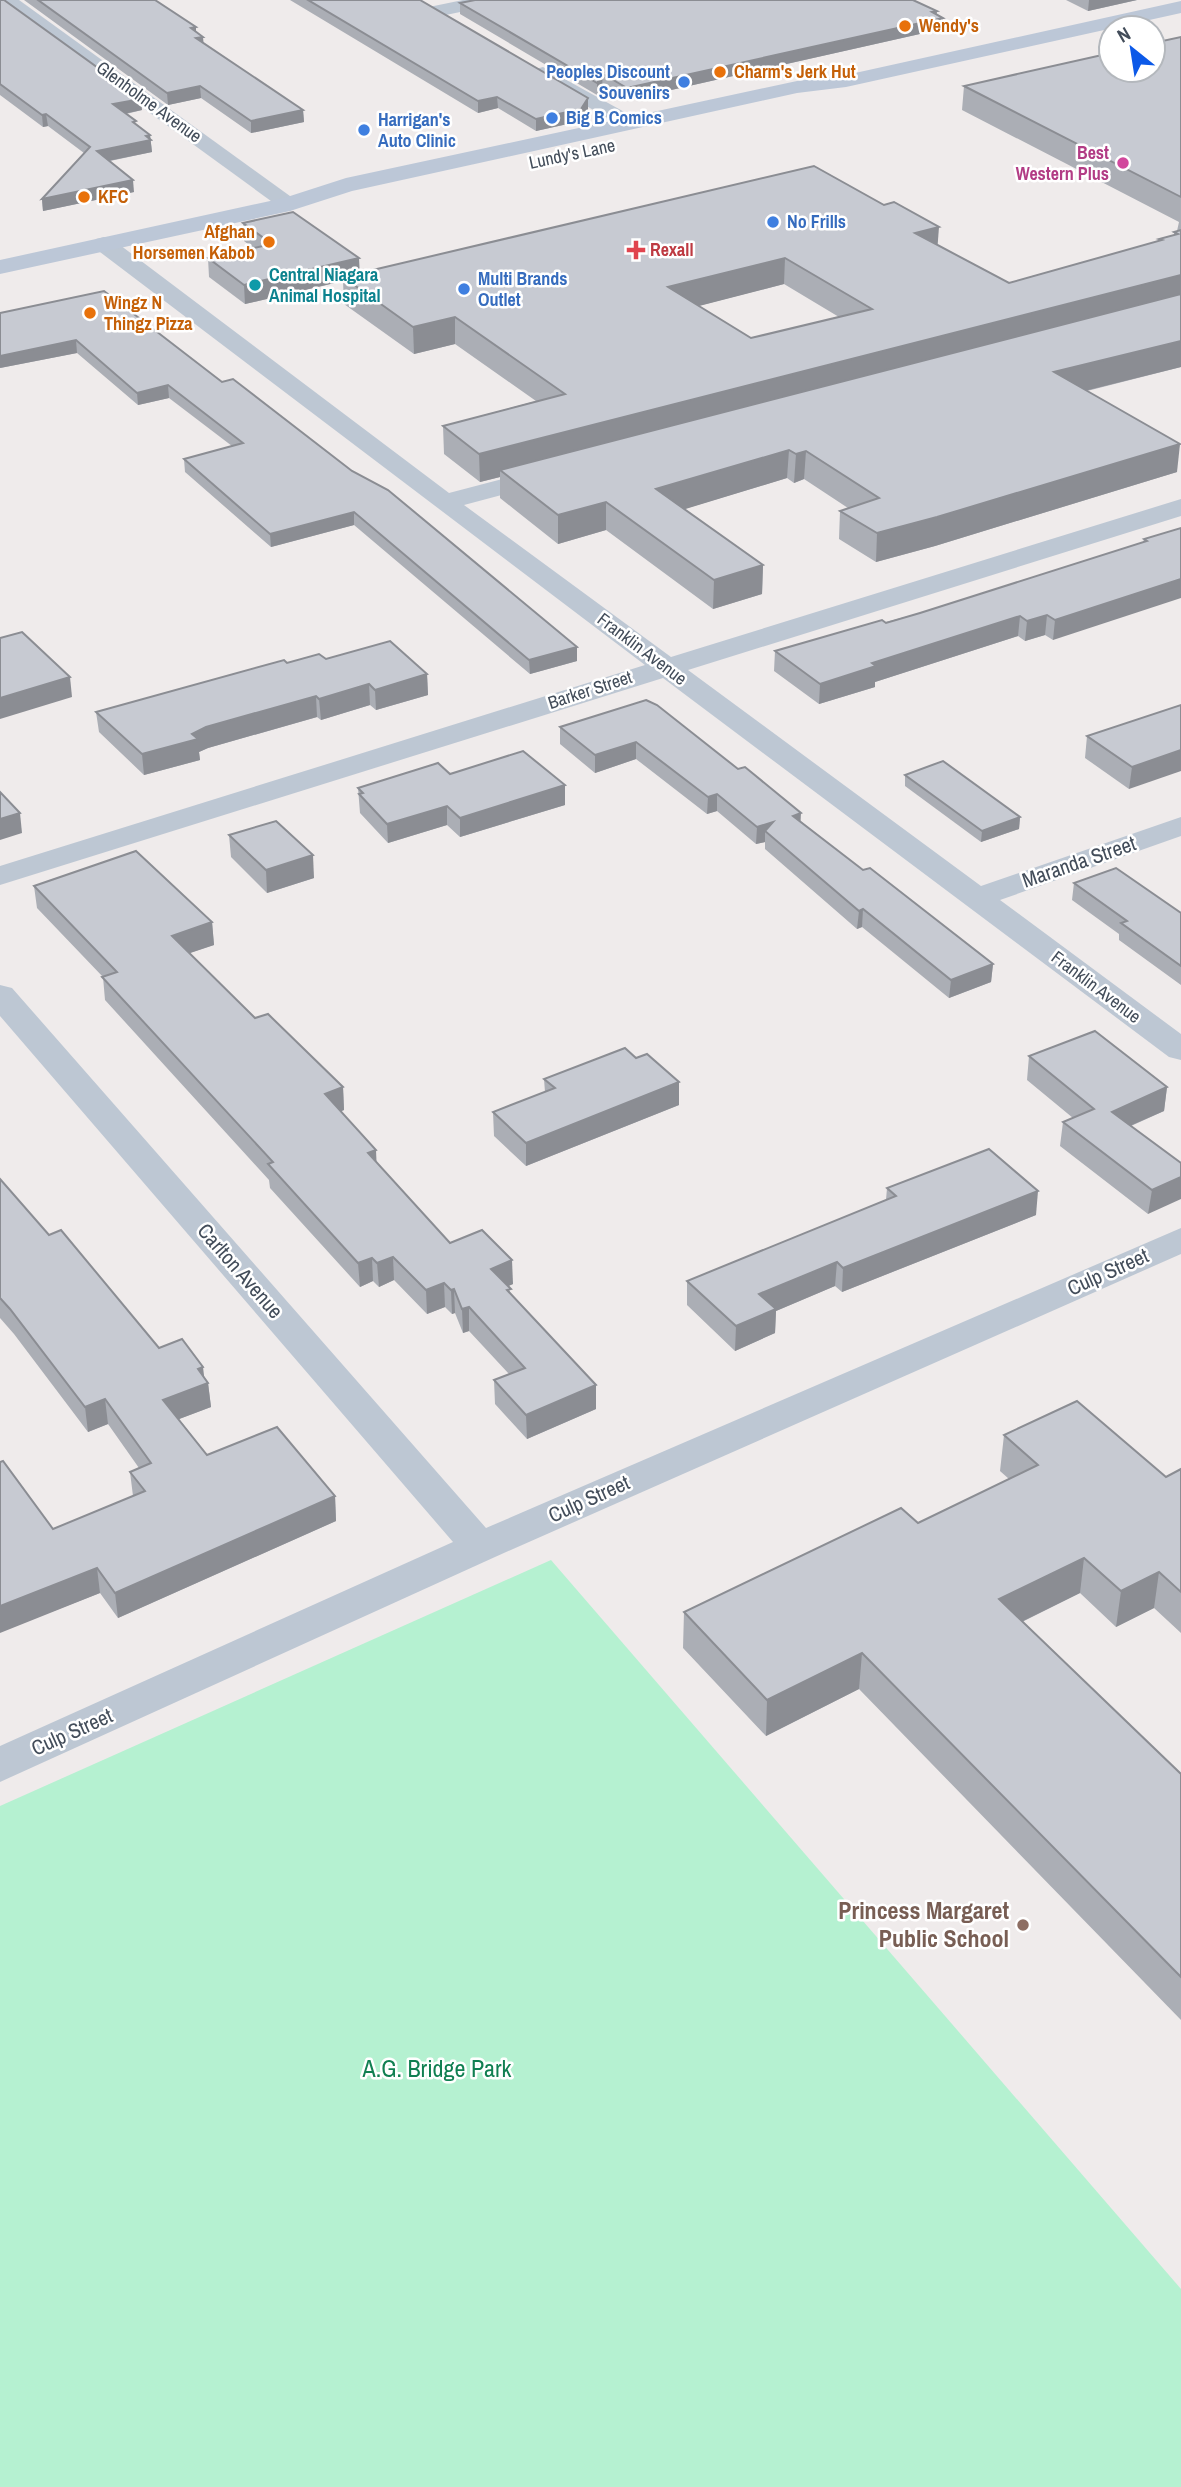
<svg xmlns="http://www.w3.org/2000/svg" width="1181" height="2487" viewBox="0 0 1181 2487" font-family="'Archivo Narrow',sans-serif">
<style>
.green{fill:#b5f1d1}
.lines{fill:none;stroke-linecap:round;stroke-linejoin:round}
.minor{fill:#bdc7d3;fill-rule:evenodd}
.secondary{fill:#bcc7d7;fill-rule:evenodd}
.wall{fill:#abaeb5;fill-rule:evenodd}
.shaded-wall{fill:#8b8d93}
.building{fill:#c7cad2;stroke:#8b8d93;stroke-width:2;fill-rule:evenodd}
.food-dot{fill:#e8710a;stroke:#fff;stroke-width:2.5}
.shop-dot{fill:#3f7fe0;stroke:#fff;stroke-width:2.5}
.hotel-dot{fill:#d1479c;stroke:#fff;stroke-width:2.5}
.health-dot{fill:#e0444e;stroke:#fff;stroke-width:2.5}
.culture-dot{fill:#0f9aa8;stroke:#fff;stroke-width:2.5}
.education-dot{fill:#8d6e63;stroke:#fff;stroke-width:2.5}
.labels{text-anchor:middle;stroke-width:5;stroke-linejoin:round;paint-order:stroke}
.far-food-label{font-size:18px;font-weight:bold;fill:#c56008;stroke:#fff;text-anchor:start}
.far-shop-label{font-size:18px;font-weight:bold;fill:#366cbe;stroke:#fff;text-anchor:start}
.far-street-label{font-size:18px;fill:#434d5a;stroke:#fff}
.far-hotel-label{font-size:18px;font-weight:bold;fill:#b23c85;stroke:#fff;text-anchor:end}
.far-health-label{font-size:18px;font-weight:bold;fill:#be3a42;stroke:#fff;text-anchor:start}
.far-culture-label{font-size:18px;font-weight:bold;fill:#0d838f;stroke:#fff;text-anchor:start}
.street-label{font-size:21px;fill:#434d5a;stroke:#fff}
.near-education-label{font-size:24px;font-weight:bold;fill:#785e54;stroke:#fff;text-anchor:end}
.near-park-label{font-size:24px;fill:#107f51;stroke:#fff}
</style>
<rect width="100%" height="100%" fill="#efebeb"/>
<polygon class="green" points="551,1560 1181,2289 1181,2487 0,2487 0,1806"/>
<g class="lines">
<g class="minor">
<polygon points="0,0 19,0 301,204 290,211 282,209 0,4"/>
<polygon points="463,0 502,0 499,4 436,17 426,11 429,7"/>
<polygon points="543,67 637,119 640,123 630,129 623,127 536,77 533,73 536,69"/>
<polygon points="104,237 112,239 449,493 548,467 557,470 561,475 557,480 464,505 671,657 1181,499 1181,516 688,670 981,886 1181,817 1181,836 1000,900 1181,1034 1181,1060 1169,1057 663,678 0,885 0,866 645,665 96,249 93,244 96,239"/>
<polygon points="0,985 12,988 486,1528 1181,1228 1181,1254 495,1557 0,1782 0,1746 453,1542 0,1016"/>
</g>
<polygon class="secondary" points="1181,1 1181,13 846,87 797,93 352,191 290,211 0,274 0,260 284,198 346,178 797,81 846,75"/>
</g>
<g class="wall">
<polygon points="0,0 142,110 126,114 137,125 150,135 152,152 110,161 134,192 43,211 42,199 84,153 48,126 43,127 0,95"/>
<polygon points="24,0 155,0 196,32 203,43 303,110 304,122 251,133 201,98 168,105"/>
<polygon points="290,0 420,0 588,110 581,121 536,131 498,108 478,113"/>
<polygon points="1066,0 1137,0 1088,11"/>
<polygon points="460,3 937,11 936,14 942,29 627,100 602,86 597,95 460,14"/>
<path d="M1181,37v330l-94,24 90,81 -242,74 -59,16 -37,-23 1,-28 8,-3 -44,-29 -10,4 -7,-5 -103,31 79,56 -1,29 -49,15 -107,-79 -48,14 -58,-46v-21l-20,5 -36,-28 -1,-28 93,-25 -81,-57 -41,10 -70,-50 -1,-23 -98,23 -36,-27 -1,-19 45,-10 -9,-7 -1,-18 117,50 578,-28 71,38 150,-42v-2l15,-4v-3l3,-1 2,-9 -217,-112 2,-24zM784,284l55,33 -88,21 -53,-32z"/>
<polygon points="104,291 577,661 530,674 354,525 271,547 185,472 184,459 232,446 169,398 138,405 77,353 0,368"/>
<polygon points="1181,528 1053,640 1045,635 1025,641 1018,636 875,682 875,687 819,704 774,671 775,651 920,613 1143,543 1144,539"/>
<polygon points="326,659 427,674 428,695 376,710 370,705 321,720 317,717 208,748 199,752 200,760 144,775 99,732 96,712 287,663"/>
<polygon points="646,700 863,870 993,964 991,982 949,998 862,927 857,929 765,849 765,842 756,844 717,811 707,814 636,759 595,773 560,744 560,727"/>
<polygon points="1181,705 1129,789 1085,758 1087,736"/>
<polygon points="450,774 565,805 460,837 447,825 388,843 360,813 358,788"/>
<polygon points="905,775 1020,817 1019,829 981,842 905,786"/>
<polygon points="229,835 314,878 267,893 231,857"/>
<polygon points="1074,883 1181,913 1181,985 1119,940 1119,934 1072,900"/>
<polygon points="34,886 212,922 214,945 190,953 255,1018 343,1087 344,1110 341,1111 377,1163 450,1243 513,1284 508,1286 511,1295 596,1409 527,1439 495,1404 494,1380 509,1374 469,1331 463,1333 455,1313 452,1314 445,1307 427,1314 394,1280 379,1287 373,1281 360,1287 270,1188 269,1180 105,1000 103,977 37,908"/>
<polygon points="1029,1056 1167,1087 1164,1111 1131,1126 1181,1163 1148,1214 1060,1146 1063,1122 1073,1118 1027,1080"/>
<polygon points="636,1058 679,1082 679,1105 526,1166 494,1136 493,1112 545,1092 544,1079"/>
<polygon points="0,1179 49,1235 159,1348 205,1378 208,1383 211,1407 179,1419 207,1455 335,1496 336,1521 118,1618 100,1593 51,1612 53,1529 133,1496 130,1472 139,1468 108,1424 88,1432 14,1334 0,1318"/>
<polygon points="887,1188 1036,1215 842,1292 835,1286 776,1311 775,1333 735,1351 687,1305 687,1281 886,1200"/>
<polygon points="1004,1435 1166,1477 1181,1469 1181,1633 1154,1608 1116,1627 1080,1593 1022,1622 1181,1774 1181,2020 859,1689 766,1736 683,1648 684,1612 918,1523 1009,1479 1000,1471"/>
</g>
<g class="shaded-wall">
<polygon points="1089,0 1137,0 1088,11"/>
<polygon points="937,11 936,19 943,18 942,29 627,100 627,88"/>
<polygon points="196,27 196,38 203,37 204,48 197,50 191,28"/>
<polygon points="603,74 602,86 597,95 597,83"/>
<polygon points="200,86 201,98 168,105 167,93"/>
<polygon points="497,97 498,108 478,113 478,101"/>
<polygon points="588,98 588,110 581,121 536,131 536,119"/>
<polygon points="141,99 142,110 114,116 113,104"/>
<polygon points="303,110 304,122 251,133 251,121"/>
<polygon points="46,114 48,126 43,127 42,115"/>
<polygon points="150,135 152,152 98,163 97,151"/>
<polygon points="133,180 134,192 43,211 42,199"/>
<polygon points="939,227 937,253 915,233"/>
<polygon points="359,258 360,277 343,277 343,281 245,304 244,285"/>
<polygon points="785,258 784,284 668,314 668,287"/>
<polygon points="1181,275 1181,295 500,470 500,477 480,482 479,454"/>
<polygon points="455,317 455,344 414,354 413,327"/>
<polygon points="76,340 77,353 0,368 0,356"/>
<polygon points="1181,341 1181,367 1052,399 1054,372"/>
<polygon points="168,385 169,398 138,405 137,393"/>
<polygon points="1180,444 1177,472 935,546 876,562 877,533"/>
<polygon points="789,450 787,478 656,518 656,489"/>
<polygon points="806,451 804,479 794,483 796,454"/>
<polygon points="606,502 606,530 558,544 558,515"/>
<polygon points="354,512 354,525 271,547 270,534"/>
<polygon points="763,565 762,594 713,609 714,580"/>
<polygon points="1181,579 1181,598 1053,640 1055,620"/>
<polygon points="1047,615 1045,635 1025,641 1027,621"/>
<polygon points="1020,616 1018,636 875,682 875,687 819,704 820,684 872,663"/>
<polygon points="577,647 577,661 530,674 529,660"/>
<polygon points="427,674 428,695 376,710 375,690"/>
<polygon points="70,677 72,697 0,719 0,698"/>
<polygon points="369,684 370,705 321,720 319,699"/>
<polygon points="316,696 317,717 208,748 199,752 200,760 144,775 142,754 206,727"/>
<polygon points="636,742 636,759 595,773 595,755"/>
<polygon points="1181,750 1181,771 1129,789 1132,767"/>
<polygon points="565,785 565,805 460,837 460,818"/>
<polygon points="717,794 717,811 707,814 708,797"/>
<polygon points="447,806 447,825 388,843 387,824"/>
<polygon points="20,813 22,833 0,840 0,819"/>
<polygon points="801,813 800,831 793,816"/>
<polygon points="1020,817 1019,829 981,842 982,831"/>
<polygon points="773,822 765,831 765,842 756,844 757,827"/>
<polygon points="313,855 314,878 267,893 266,870"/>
<polygon points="863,909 862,927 857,929 859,911"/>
<polygon points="212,922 214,945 175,958 172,936"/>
<polygon points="993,964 991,982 949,998 951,980"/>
<polygon points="679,1082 679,1105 526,1166 526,1143"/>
<polygon points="343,1087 344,1110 327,1117 325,1094"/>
<polygon points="1167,1087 1164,1111 1109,1135 1112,1112"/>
<polygon points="376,1150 377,1173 368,1153"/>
<polygon points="1181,1177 1181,1199 1148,1214 1152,1190"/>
<polygon points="1038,1191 1036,1215 842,1292 843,1268"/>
<polygon points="393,1257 394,1280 379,1287 377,1263"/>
<polygon points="372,1258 373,1281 360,1287 358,1263"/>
<polygon points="512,1260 513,1284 492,1293 491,1269"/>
<polygon points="837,1262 835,1286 776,1311 775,1333 735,1351 736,1326 759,1294"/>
<polygon points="444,1283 445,1307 427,1314 426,1290"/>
<polygon points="454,1289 455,1313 452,1314 451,1290"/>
<polygon points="469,1307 469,1331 463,1333 462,1309"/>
<polygon points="203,1367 205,1384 208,1383 211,1407 166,1424 163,1400 198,1369"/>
<polygon points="596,1385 596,1409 527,1439 526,1415"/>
<polygon points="105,1399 108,1424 88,1432 85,1407"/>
<polygon points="335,1496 336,1521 118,1618 115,1593"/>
<polygon points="1084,1558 1080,1593 995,1635 999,1599"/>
<polygon points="97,1568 100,1593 0,1633 0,1606"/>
<polygon points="1159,1572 1154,1608 1116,1627 1121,1591"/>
<polygon points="862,1653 859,1689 766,1736 767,1700"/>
</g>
<g class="building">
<polygon points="0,0 4,0 141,99 113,104 136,121 133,122 150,135 146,136 151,140 97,151 133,180 42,199 90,147 46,114 42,115 0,84"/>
<polygon points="38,0 155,0 196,27 191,28 203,37 196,38 303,110 251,121 200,86 167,93"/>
<polygon points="308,0 420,0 588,98 581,109 536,119 497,97 478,101"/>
<polygon points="475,0 913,0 937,11 932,12 943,18 627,88 603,74 597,83 460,3"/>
<polygon points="1181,37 1181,197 964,86 1111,53 1111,70 1153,70 1153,43"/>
<path d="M814,166l70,39 10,-3 45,25 -24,6 94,50 153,-43 -3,-1 19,-5 -4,-2 7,-2v45l-702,179 -36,-28 122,-32 -110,-77 -42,10 -70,-50zM785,258l87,51 -121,29 -83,-51z"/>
<polygon points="293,212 359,258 244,285 208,258 272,244 243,223"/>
<polygon points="104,291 222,382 233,379 352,471 388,490 577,647 529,660 354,512 270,534 184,459 243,443 168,385 137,393 76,340 0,356 0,313"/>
<polygon points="1181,294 1181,341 1054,372 1180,444 937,517 877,533 840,511 879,498 806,451 796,454 789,450 656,489 763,565 714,580 606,502 558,515 500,470"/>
<polygon points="1181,528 1181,579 1055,620 1047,615 1027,621 1020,616 872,663 876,666 820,684 775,651 882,620 886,623 920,613 1147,541 1144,539"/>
<polygon points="22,632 70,677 0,698 0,638"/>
<polygon points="390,641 427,674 375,690 369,684 319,699 316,696 206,727 192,734 198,739 142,754 96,712 284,660 287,663 319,654 326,659"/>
<polygon points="646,700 657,705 738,769 745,767 801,813 793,816 863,870 870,868 993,964 951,980 863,909 859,911 765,831 773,822 757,827 717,794 708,797 636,742 595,755 560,727"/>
<polygon points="1181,705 1181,750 1132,767 1087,736"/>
<polygon points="523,751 565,785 460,818 447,806 387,824 359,794 363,793 358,788 438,763 450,774"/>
<polygon points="943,761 1020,817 982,831 905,775"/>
<polygon points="0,792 20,813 0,819"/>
<polygon points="276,821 313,855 266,870 229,835"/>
<polygon points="136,851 212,922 172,936 255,1018 268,1014 343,1087 325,1094 376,1150 368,1153 450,1243 482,1230 512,1260 491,1269 511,1289 507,1290 596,1385 526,1415 494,1380 525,1368 469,1307 462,1309 454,1289 451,1290 444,1283 426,1290 393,1257 377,1263 372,1258 358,1263 268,1164 273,1162 102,977 117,972 34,886"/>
<polygon points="1116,868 1181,913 1181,966 1121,923 1127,921 1074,883"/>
<polygon points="1095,1031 1167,1087 1112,1112 1181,1163 1181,1177 1152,1190 1063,1122 1094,1109 1029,1056"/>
<polygon points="625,1048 636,1058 647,1054 679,1082 526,1143 493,1112 555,1088 544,1079"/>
<polygon points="989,1149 1038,1191 843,1268 837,1262 759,1294 776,1309 736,1326 687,1281 896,1196 887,1188"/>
<polygon points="0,1179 49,1235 61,1230 159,1348 182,1339 203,1367 198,1369 208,1383 163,1400 207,1455 277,1427 335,1496 115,1593 97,1568 0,1606 0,1462 3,1461 53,1529 145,1491 130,1472 151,1463 105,1399 85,1407 10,1309 0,1298"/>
<polygon points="1077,1401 1166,1477 1181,1469 1181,1592 1159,1572 1121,1591 1084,1558 999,1599 1181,1774 1181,1977 862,1653 767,1700 684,1612 901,1508 918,1523 1038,1465 1004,1435"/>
</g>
<g class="food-dot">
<circle cx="905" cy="26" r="7"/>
<circle cx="720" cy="72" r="7"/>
<circle cx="84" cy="197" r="7"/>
<circle cx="269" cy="242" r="7"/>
<circle cx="90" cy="313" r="7"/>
</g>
<g class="shop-dot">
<circle cx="684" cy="82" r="7"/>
<circle cx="552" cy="118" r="7"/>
<circle cx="364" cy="130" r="7"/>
<circle cx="773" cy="222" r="7"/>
<circle cx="464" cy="289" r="7"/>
</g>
<circle class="hotel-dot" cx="1123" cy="163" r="7"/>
<path class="health-dot" d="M632.5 239.5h7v7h7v7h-7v7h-7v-7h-7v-7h7z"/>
<circle class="culture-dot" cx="255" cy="285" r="7"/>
<circle class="education-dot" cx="1023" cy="1925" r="7"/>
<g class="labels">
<g class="far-food-label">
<text x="919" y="32">Wendy's</text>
<text x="734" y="78">Charm's Jerk Hut</text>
<text x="98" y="203">KFC</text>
<text x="255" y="238" text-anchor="end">Afghan<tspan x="255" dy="21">Horsemen Kabob</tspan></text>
<text x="104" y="309">Wingz N<tspan x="104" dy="21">Thingz Pizza</tspan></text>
</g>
<g class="far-shop-label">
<text x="670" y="78" text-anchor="end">Peoples Discount<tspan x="670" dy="21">Souvenirs</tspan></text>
<text x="566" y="124">Big B Comics</text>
<text x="378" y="126">Harrigan's<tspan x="378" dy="21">Auto Clinic</tspan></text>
<text x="787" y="228">No Frills</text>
<text x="478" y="285">Multi Brands<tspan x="478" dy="21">Outlet</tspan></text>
</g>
<g class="far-street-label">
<text transform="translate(149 102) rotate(36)" y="6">Glenholme Avenue</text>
<text transform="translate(572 154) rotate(-12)" y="6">Lundy's Lane</text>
<text transform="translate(642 649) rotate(37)" y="6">Franklin Avenue</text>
<text transform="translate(590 690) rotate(-18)" y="6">Barker Street</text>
<text transform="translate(1096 987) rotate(37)" y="6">Franklin Avenue</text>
</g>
<g class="far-hotel-label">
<text x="1109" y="159">Best<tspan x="1109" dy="21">Western Plus</tspan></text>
</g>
<g class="far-health-label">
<text x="650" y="256">Rexall</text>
</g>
<g class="far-culture-label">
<text x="269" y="281">Central Niagara<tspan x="269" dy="21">Animal Hospital</tspan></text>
</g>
<g class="street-label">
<text transform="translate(1079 862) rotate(-19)" y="7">Maranda Street</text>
<text transform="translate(240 1271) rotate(49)" y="7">Carlton Avenue</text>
<text transform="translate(1108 1272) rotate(-24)" y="7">Culp Street</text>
<text transform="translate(589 1499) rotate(-24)" y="7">Culp Street</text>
<text transform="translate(72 1732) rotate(-24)" y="7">Culp Street</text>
</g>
<g class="near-education-label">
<text x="1009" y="1919">Princess Margaret<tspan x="1009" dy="28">Public School</tspan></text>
</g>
<g class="near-park-label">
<text x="437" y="2077">A.G. Bridge Park</text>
</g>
</g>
<g transform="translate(1132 49) rotate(330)"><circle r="33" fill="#ffffff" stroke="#b4b8bd" stroke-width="2"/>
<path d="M0-5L12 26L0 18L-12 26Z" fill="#0c59e8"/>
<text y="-10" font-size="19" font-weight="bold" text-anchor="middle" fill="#434d5a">N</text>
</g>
</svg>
